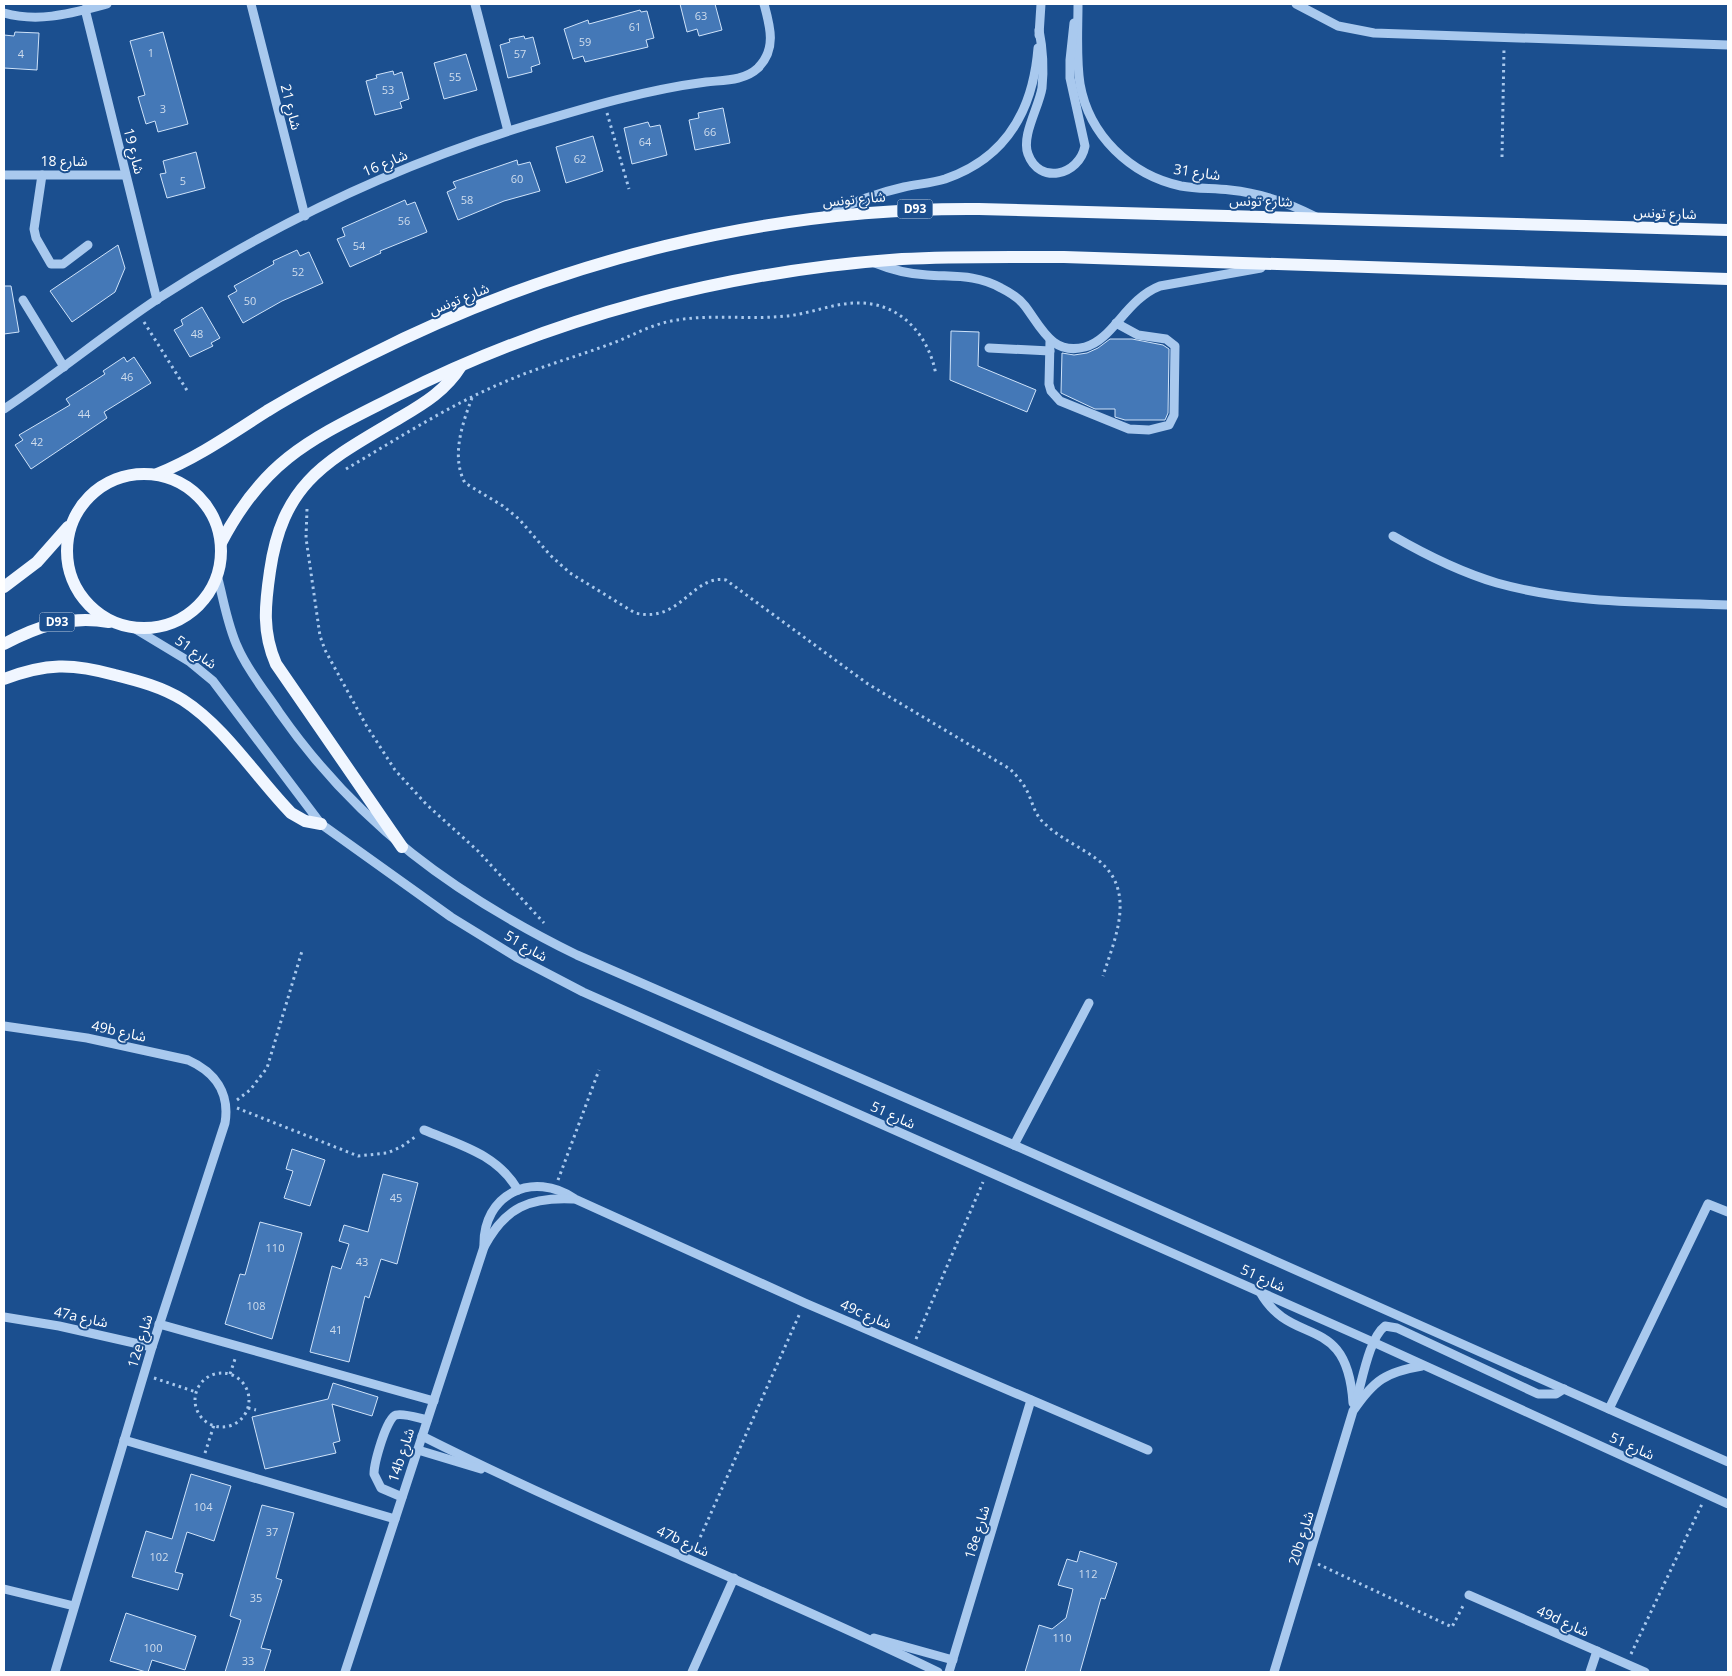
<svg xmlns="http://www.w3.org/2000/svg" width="1732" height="1676" viewBox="0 0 1732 1676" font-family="'Open Sans','Noto Sans Arabic',sans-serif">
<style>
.building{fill:#4478b7;stroke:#cfe3fa}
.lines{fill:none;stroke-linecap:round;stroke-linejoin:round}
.path{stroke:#a9c9ee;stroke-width:3;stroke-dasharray:2.5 4;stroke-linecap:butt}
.minor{stroke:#a9c9ee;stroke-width:9}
.major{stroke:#f0f6ff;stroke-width:12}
.labels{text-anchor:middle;stroke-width:4;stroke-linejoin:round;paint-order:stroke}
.number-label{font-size:11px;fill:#d0dded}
.shield{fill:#1b4f8f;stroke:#bbcadd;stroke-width:1}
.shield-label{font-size:12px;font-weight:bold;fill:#fff}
.street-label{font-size:14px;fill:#fff;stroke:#1b4f8f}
</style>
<rect width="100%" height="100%" fill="#1b4f8f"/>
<g class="building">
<polygon points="680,4 715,4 722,30 699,36 697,29 687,32"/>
<polygon points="640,10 641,12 647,11 654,38 646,40 648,47 585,62 583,56 573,59 564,29 588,20 589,24"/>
<polygon points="15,32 39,33 37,70 4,68 4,35 14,36"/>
<polygon points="163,32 188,124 158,132 155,121 146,124 138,97 145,95 130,41"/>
<polygon points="524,36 525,39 533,37 540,64 531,67 532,72 508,78 500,45 510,42 509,39"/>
<polygon points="466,54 477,90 444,99 434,63"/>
<polygon points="393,71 394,75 402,72 409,99 400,102 402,108 375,115 366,81 377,78 376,75"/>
<polygon points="723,108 730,143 695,150 689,120 699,118 698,113"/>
<polygon points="648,122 650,127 660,125 667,155 632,164 624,128"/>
<polygon points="593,136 603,171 566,183 556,147"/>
<polygon points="196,152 205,188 167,198 160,174 166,173 163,161"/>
<polygon points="517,160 518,165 530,162 540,191 504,201 458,220 447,192 456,188 453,182"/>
<polygon points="405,200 407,205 415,202 427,232 380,251 381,253 350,267 337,239 345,236 342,228"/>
<polygon points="118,245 125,268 115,292 72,322 50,291"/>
<polygon points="297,250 300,256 309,252 323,283 282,301 243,323 228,296 237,291 234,286 274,264 273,261"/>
<polygon points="4,286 11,286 19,332 4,334"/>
<polygon points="202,307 220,338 211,343 213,346 190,357 174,330 183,325 181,320"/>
<polygon points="951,331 979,332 978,366 1036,390 1027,412 950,380"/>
<polygon points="1110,339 1132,339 1163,345 1169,349 1168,413 1165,420 1125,420 1115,417 1115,409 1095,409 1061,393 1062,353 1074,355 1087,353 1098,348"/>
<polygon points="124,357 127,362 134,357 151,383 104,412 107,418 31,469 15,445 23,440 19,435 70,405 66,399 105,374 103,371"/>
<polygon points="292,1149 325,1160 310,1206 284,1198 293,1171 286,1169"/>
<polygon points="383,1174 418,1183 397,1264 381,1259 369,1298 365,1296 349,1362 310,1352 332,1266 341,1269 349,1244 339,1241 344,1225 368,1232"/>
<polygon points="260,1222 302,1233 272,1339 225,1324 240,1274 245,1275"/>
<polygon points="333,1383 378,1397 372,1416 332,1404 340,1441 333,1443 336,1453 265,1469 252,1417 328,1399"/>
<polygon points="191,1474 231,1486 214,1541 187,1532 175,1572 183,1574 178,1590 132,1577 146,1531 172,1539"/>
<polygon points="262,1505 294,1513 276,1578 282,1580 261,1648 271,1650 264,1672 225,1672 241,1620 230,1616"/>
<polygon points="1080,1551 1117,1563 1105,1599 1101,1598 1080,1672 1025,1672 1039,1625 1052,1629 1066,1618 1073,1589 1058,1585 1067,1559 1077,1562"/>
<polygon points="126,1613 196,1636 185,1670 152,1660 148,1672 146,1672 110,1661"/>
</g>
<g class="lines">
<g class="path">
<polyline points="607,113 629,189"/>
<polyline points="1502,157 1504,48"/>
<polyline points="144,322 188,392"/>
<path d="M472,398c-10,26 -21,59 -7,85l38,23 16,13 31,36 20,18 65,40c46,11 57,-39 91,-33l142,104 142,85c7,7 14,15 18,24 5,11 7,22 16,30 15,15 37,24 54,37 39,31 17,78 5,116"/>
<path d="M346,469c51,-30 102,-63 156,-86 36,-16 74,-26 111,-40 21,-8 41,-20 64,-23 36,-6 73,0 109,-4 24,-2 47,-13 71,-13 43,-1 72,32 79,72"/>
<polyline points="307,509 306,538 320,636 325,650 366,725 395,770 426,804 478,851 544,923"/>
<polyline points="237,1100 250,1090 267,1068 302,951"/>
<polyline points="237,1108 358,1156 387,1153 401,1147 415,1137"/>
<polyline points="558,1180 599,1070"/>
<polyline points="916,1339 983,1182"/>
<circle cx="222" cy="1400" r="27"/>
<polyline points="230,1374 235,1359"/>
<polyline points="154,1378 196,1392"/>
<polyline points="248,1408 256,1410"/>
<polyline points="205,1453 214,1425"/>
<polyline points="695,1549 800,1313"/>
<polyline points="1318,1564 1452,1627 1464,1604"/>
<polyline points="1631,1654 1702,1504"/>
</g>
<g class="minor">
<polyline points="251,4 305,216"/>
<polyline points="475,4 508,131"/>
<path d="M1078,4c0,26 -2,54 2,80 9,51 50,91 101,102 16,3 32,2 49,4 30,3 59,13 86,27"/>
<polyline points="1296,4 1338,26 1374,33 1728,45"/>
<polyline points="85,9 157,300"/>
<path d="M4,13c36,10 68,0 103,-9"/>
<path d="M1039,30c4,20 5,38 3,58 -3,19 -21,48 -14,66 11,31 51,22 57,-8l-15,-68v-18l4,-37"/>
<polyline points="1039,35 1041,4"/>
<polyline points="4,175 125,175"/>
<polyline points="42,175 34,229 36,238 51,264 63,264 88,245"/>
<path d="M826,215c25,-12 51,-22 78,-28 14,-3 28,-4 41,-8 62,-21 88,-69 93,-131"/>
<path d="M875,263c17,7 34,11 52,12 26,2 49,-1 74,13 8,4 18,10 24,18 16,21 27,50 60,41 28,-7 41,-48 75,-61l101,-18"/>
<polyline points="23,300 64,367"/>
<polyline points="1050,341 1049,384 1051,391 1060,401 1129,429 1149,430 1169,425 1174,415 1175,346 1166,339 1138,335 1116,323"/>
<polyline points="989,348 1050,351"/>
<path d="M4,409c53,-35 102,-76 155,-111 113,-73 238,-133 366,-172 60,-18 119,-36 181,-44 18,-2 38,-1 52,-14 19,-19 12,-42 6,-64"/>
<path d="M1393,536c33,19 67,36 104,47 75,21 154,19 231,22"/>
<path d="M218,579c6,23 10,48 20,69 10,23 27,43 41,64 79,113 176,183 298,243l437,190 714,317"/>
<polyline points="132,627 190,662 213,681 321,824 451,917 516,957 583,992 1373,1342 1728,1504"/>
<path d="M4,1026l83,12 101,22c27,12 42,33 37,63l-73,224 -97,325"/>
<path d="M424,1130c36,15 73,24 94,60"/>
<polyline points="1014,1145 1089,1003"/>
<path d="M484,1247c-2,-53 49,-77 91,-48l230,104 343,147"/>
<path d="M1260,1292c32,57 87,19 93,111"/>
<polyline points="4,1317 59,1326 152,1347"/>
<polyline points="159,1324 434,1401"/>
<path d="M1356,1401c6,-19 13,-63 29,-75l12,2 141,66h18l8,-5"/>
<polyline points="1609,1409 1708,1204 1728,1212"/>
<path d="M422,1436c169,85 346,154 516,236"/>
<polyline points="124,1440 395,1519"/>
<polyline points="418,1450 481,1469"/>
<path d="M402,1497l-21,-9 -7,-14c0,-10 12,-56 22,-59 8,-2 22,3 31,5"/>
<polyline points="4,1589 74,1606"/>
<polyline points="1469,1595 1645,1672"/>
<polyline points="874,1638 953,1660"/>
<path d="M345,1672l139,-425c21,-40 46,-50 89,-48"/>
<polyline points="692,1672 734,1578"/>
<polyline points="949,1672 1031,1400"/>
<path d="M1274,1672l79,-261c21,-31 33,-39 69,-45"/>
<polyline points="1590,1672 1597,1651"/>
</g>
<g class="major">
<circle cx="144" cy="551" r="77"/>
<path d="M157,474c40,-16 74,-40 110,-63 33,-20 67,-38 101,-55 188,-95 400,-149 611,-147l749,21"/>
<path d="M221,543c45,-87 95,-106 177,-148 157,-79 329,-124 504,-136 54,-3 108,-2 162,-2l664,22"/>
<polyline points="4,587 37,562 68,527"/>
<path d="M4,644c34,-18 66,-29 105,-22"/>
<path d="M4,679c42,-16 68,-16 111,-4 24,6 47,12 68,25 42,27 73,77 108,113l14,8 16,3"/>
<path d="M402,847l-126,-183c-14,-32 -11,-59 -6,-93 13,-91 59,-111 131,-154 24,-14 45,-27 60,-51"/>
</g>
</g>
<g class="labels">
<g class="number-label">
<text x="701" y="20">63</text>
<text x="635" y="31">61</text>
<text x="585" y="46">59</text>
<text x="151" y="57">1</text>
<text x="21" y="58">4</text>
<text x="520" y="58">57</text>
<text x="455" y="81">55</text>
<text x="388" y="94">53</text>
<text x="163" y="113">3</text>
<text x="710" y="136">66</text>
<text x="645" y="146">64</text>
<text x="580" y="163">62</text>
<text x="517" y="183">60</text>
<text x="183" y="185">5</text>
<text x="467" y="204">58</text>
<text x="404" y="225">56</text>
<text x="359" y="250">54</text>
<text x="298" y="276">52</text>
<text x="250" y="305">50</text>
<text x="197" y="338">48</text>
<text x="127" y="381">46</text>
<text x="84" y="418">44</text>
<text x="37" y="446">42</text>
<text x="396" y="1202">45</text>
<text x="275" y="1252">110</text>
<text x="362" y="1266">43</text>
<text x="256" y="1310">108</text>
<text x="336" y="1334">41</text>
<text x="203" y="1511">104</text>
<text x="272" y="1536">37</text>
<text x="159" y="1561">102</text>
<text x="1088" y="1578">112</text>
<text x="256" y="1602">35</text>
<text x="1062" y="1642">110</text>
<text x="153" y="1652">100</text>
<text x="248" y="1665">33</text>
</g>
<g class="shield">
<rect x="897.5" y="199.5" width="35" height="19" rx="4"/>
<rect x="39.5" y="612.5" width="35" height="19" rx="4"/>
</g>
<g class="shield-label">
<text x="915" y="213">D93</text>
<text x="57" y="626">D93</text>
</g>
<g class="street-label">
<text transform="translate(291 107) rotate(76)" y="5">شارع 21</text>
<text transform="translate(134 151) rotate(76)" y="5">شارع 19</text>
<text x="64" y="166">شارع 18</text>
<text transform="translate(385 163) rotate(-23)" y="5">شارع 16</text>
<text transform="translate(1197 172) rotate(8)" y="5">شارع 31</text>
<text transform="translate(854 199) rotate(-5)" y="5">شارع تونس</text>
<text transform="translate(1261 201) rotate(1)" y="5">شارع تونس</text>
<text transform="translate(1665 213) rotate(2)" y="5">شارع تونس</text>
<text transform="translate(459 299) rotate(-22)" y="5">شارع تونس</text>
<text transform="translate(196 652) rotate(35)" y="5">شارع 51</text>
<text transform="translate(526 946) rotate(30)" y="5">شارع 51</text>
<text transform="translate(119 1031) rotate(12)" y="5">49b شارع</text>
<text transform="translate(893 1115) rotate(24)" y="5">شارع 51</text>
<text transform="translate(1263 1278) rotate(24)" y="5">شارع 51</text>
<text transform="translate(866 1314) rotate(23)" y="5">49c شارع</text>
<text transform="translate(81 1317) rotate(12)" y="5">47a شارع</text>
<text transform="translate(140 1341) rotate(-73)" y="5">12e شارع</text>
<text transform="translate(1632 1446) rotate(24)" y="5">شارع 51</text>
<text transform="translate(401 1455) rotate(-72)" y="5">14b شارع</text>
<text transform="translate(977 1532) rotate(-73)" y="5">18e شارع</text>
<text transform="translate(1301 1538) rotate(-73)" y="5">20b شارع</text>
<text transform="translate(683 1541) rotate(24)" y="5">47b شارع</text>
<text transform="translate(1563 1621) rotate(24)" y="5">49d شارع</text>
</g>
</g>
<rect width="1732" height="1676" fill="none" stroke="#ffffff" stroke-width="10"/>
</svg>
